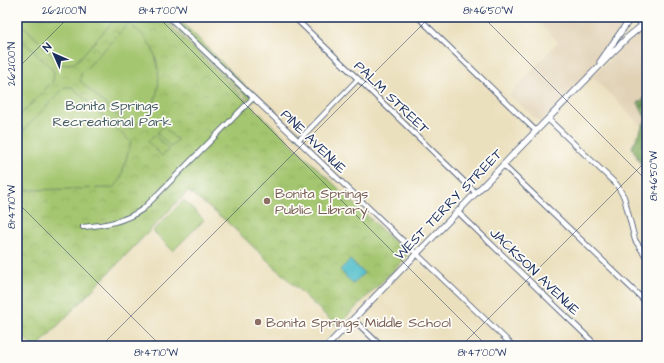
<svg xmlns="http://www.w3.org/2000/svg" width="664" height="363" viewBox="0 0 664 363" font-family="'Architects Daughter',sans-serif">
<style>
.built{fill:#e1d2b6}
.forest{fill:url(#forest-firs);stroke:#4f6d60}
.park{fill:url(#park-crowns);stroke:#607a66}
.pitch{fill:#a4c66f;stroke:#607a66}
.water{fill:#50bec9;stroke:#367694}
.lines{fill:none;stroke-linecap:round;stroke-linejoin:round}
.minor-casing{stroke:#3a4a6c;stroke-width:6}
.tertiary-casing{stroke:#3a4a6c;stroke-width:7}
.minor{stroke:#fff;stroke-width:4.5}
.tertiary{stroke:#fff;stroke-width:5.5}
.ticks{fill:none;stroke:#1b2f5e;stroke-width:1;stroke-opacity:0.45}
.education-dot{fill:#8d6e63;stroke:#fdfcf7;stroke-width:1.5}
.labels{text-anchor:middle;stroke-width:3.5;stroke-linejoin:round;paint-order:stroke}
.street-label{font-size:14px;fill:#1b2f5e;stroke:#fdfcf7}
.park-label{font-size:14px;fill:#445c63;stroke:#fdfcf7}
.education-label{font-size:14px;fill:#785e54;stroke:#fdfcf7;text-anchor:start}
.neatline{fill:none;stroke:#1b2f5e;stroke-width:1.5}
.ticks-label{font-size:10px;text-anchor:middle;fill:#1b2f5e}
</style>
<defs>
<pattern id="forest-firs" width="22" height="20" patternUnits="userSpaceOnUse"><rect width="22" height="20" fill="#83ab62"/><path d="M5 1l3.5 6h-7zM16 11l3.5 6h-7z" fill="#6a8c54"/></pattern>
<pattern id="park-crowns" width="20" height="18" patternUnits="userSpaceOnUse"><rect width="20" height="18" fill="#a4c66f"/><path d="M2 6a3 3 0 1 1 6 0M12 15a3 3 0 1 1 6 0" fill="none" stroke="#8daa63"/></pattern>
</defs>
<rect width="100%" height="100%" fill="#fdfcf7"/>
<filter id="ink" filterUnits="userSpaceOnUse"><feTurbulence type="fractalNoise" baseFrequency=".025" numOctaves="2"/><feDisplacementMap in="SourceGraphic" scale="8" xChannelSelector="R" yChannelSelector="G"/><feConvolveMatrix kernelMatrix="1 2 1 2 8 2 1 2 1" color-interpolation-filters="sRGB"/></filter>
<filter id="wash" filterUnits="userSpaceOnUse"><feTurbulence type="fractalNoise" baseFrequency=".012" numOctaves="4" result="noise"/><feDisplacementMap in="SourceGraphic" scale="16" xChannelSelector="R" yChannelSelector="G"/><feGaussianBlur stdDeviation="0.9" result="paint"/><feColorMatrix in="noise" values="0 0 0 0 0 0 0 0 0 0 0 0 0 0 0 0 0 1.4 0 .05"/><feComposite in="paint" operator="in"/></filter>
<g filter="url(#wash)">
<rect width="100%" height="100%" fill="#ebe0be"/>
<g class="built">
<polygon points="534,17 628,17 585,77 540,122 509,95 558,42"/>
<polygon points="646,27 647,96 638,103 646,119 642,127 593,77 630,39"/>
</g>
<polygon class="forest" points="647,96 647,170 642,167 632,147 646,119 638,103"/>
<g class="park">
<polygon points="17,17 162,17 253,107 405,252 407,257 337,326 225,220 188,191 38,346 32,346 17,331"/>
<polygon points="165,17 177,17 257,98 252,103"/>
</g>
<g class="pitch">
<polygon points="17,17 117,17 75,63 62,65 17,19"/>
<path d="M129,23c6,6 14,11 18,17 15,21 16,54 0,74 -4,5 -10,10 -15,15l-52,-48 1,-7z"/>
<polygon points="17,35 54,71 53,81 18,117"/>
<polygon points="65,87 72,87 131,142 120,181 113,188 28,190 20,182 17,172 17,137"/>
<polygon points="163,126 177,140 171,147 157,133"/>
<polygon points="154,135 169,149 162,156 148,142"/>
<polygon points="184,200 204,220 173,251 153,231"/>
</g>
<polygon class="water" points="350,260 364,273 353,284 340,270"/>
</g>
<g filter="url(#ink)">
<g class="lines">
<g class="minor-casing">
<g id="minor">
<polyline points="169,17 513,346"/>
<polyline points="294,17 476,193"/>
<polyline points="418,17 536,131"/>
<polyline points="548,119 617,185 624,197 635,240 647,258"/>
<polyline points="298,141 358,79"/>
<polyline points="503,165 647,303"/>
<polyline points="458,212 597,346"/>
<path d="M83,227c22,-2 41,-5 60,-18l110,-111"/>
<polyline points="353,319 381,346"/>
</g>
</g>
<g class="tertiary-casing">
<g id="tertiary">
<polyline points="635,17 640,22 647,24"/>
<polyline points="600,62 627,23 633,17"/>
<polyline points="327,346 610,55 628,37 644,24"/>
</g>
</g>
<use href="#minor" class="minor"/>
<use href="#tertiary" class="tertiary"/>
</g>
</g>
<path class="ticks" d="M158,17l329,329M483,17l164,164M17,69l52,-52M17,202l144,144M101,346l329,-329M461,346l186,-186"/>
<g class="education-dot">
<circle cx="267" cy="201" r="4"/>
<circle cx="258" cy="322" r="4"/>
</g>
<g class="labels">
<g class="street-label">
<text transform="translate(392 97) rotate(44)" y="5">PALM STREET</text>
<text transform="translate(314 141) rotate(44)" y="5">PINE AVENUE</text>
<text transform="translate(448 204) rotate(-46)" y="5">WEST TERRY STREET</text>
<text transform="translate(535 271) rotate(44)" y="5">JACKSON AVENUE</text>
</g>
<g class="park-label">
<text x="112" y="110">Bonita Springs<tspan x="112" dy="16">Recreational Park</tspan></text>
</g>
<g class="education-label">
<text x="275" y="198">Bonita Springs<tspan x="275" dy="16">Public Library</tspan></text>
<text x="266" y="327">Bonita Springs Middle School</text>
</g>
</g>
<rect width="664" height="363" fill="none" stroke="#fdfcf7" stroke-width="44"/>
<g transform="translate(54 54) rotate(315)" stroke="#fdfcf7" stroke-width="3" paint-order="stroke">
<path d="M0-3L7 15L0 10L-7 15Z" fill="#1b2f5e"/>
<text y="-6" font-size="11" font-weight="bold" text-anchor="middle" fill="#1b2f5e">N</text>
</g>
<rect x="22" y="22" width="620" height="319" class="neatline"/>
<g class="ticks-label">
<text x="64" y="14">26°21'00"N</text>
<text x="163" y="14">81°47'00"W</text>
<text x="488" y="14">81°46'50"W</text>
<text transform="translate(11 64) rotate(-90)" y="4">26°21'00"N</text>
<text transform="translate(653 176) rotate(-90)" y="4">81°46'50"W</text>
<text transform="translate(11 207) rotate(-90)" y="4">81°47'10"W</text>
<text x="156" y="356">81°47'10"W</text>
<text x="482" y="356">81°47'00"W</text>
</g>
</svg>
